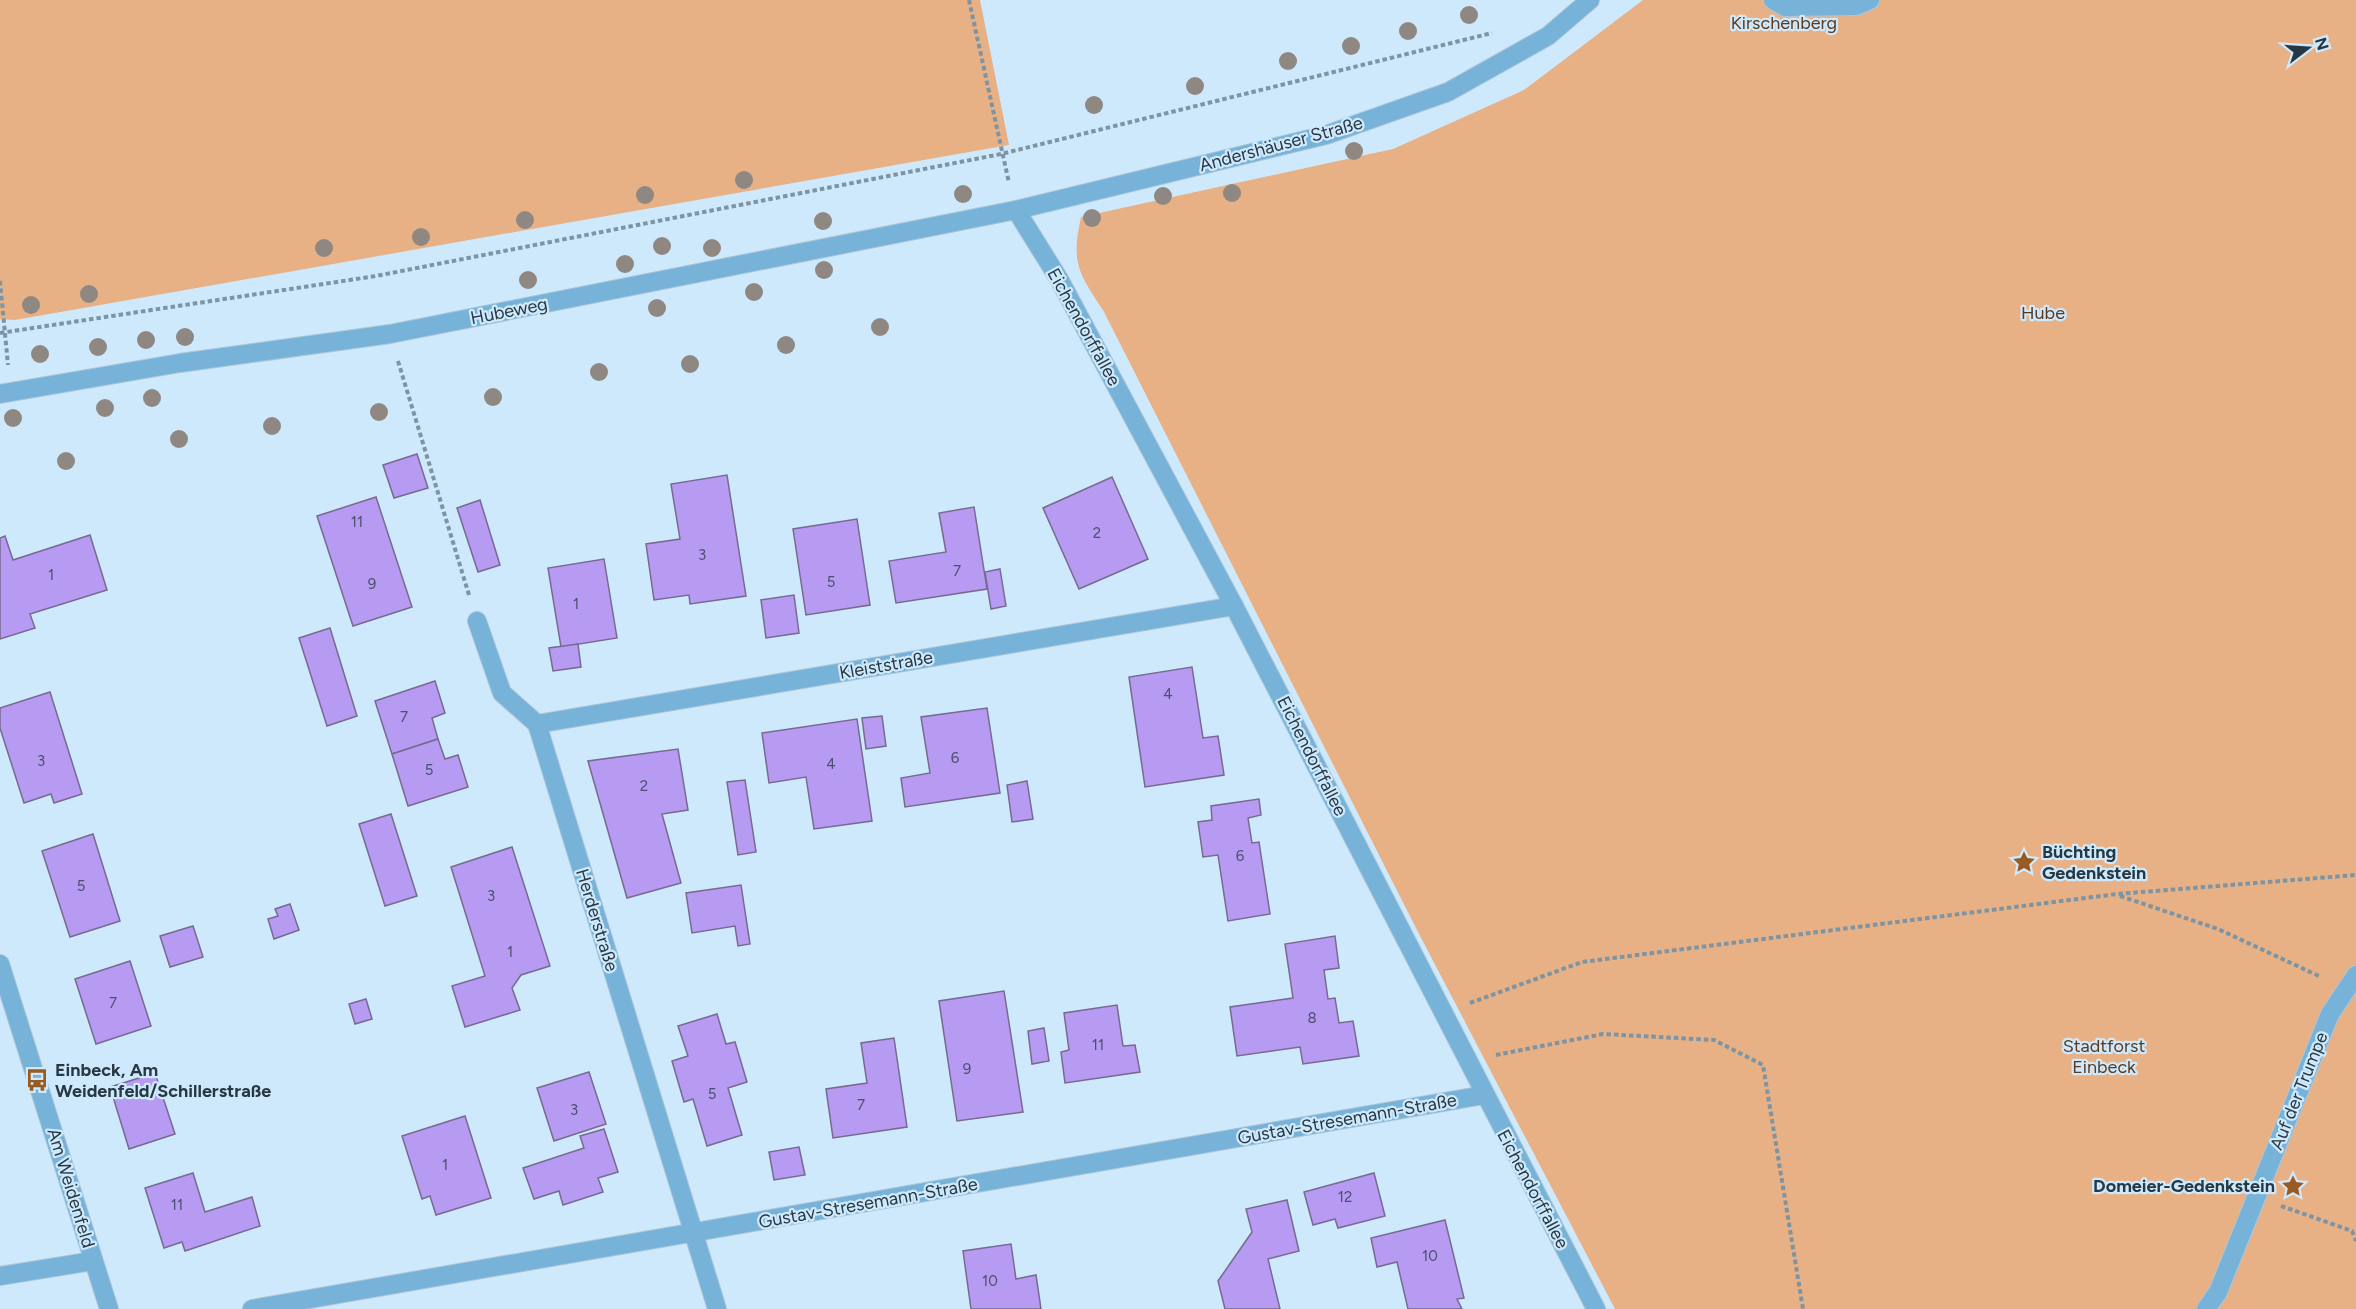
<svg xmlns="http://www.w3.org/2000/svg" width="2356" height="1309" viewBox="0 0 2356 1309" font-family="Figtree,sans-serif">
<style>
.green{fill:#e8b085}
.building{fill:#b79af1;stroke:#766a91;stroke-width:1.5}
.lines{fill:none;stroke-linecap:round;stroke-linejoin:round}
.minor-casing{stroke:#adc6d7;stroke-width:20}
.path{stroke:#7d94a3;stroke-width:4;stroke-dasharray:4.5 3;stroke-linecap:butt}
.minor{stroke:#77b2d9;stroke-width:18}
.tree{fill:#8f8882}
.labels{text-anchor:middle;stroke-width:4.5;stroke-linejoin:round;paint-order:stroke}
.number-label{font-size:15px;fill:#4a506f}
.park-label{font-size:18px;fill:#5a391e;stroke:#cfe9fc}
.street-label{font-size:18px;fill:#263844;stroke:#cfe9fc}
.poi-label{font-size:18px;font-weight:bold;fill:#263844;stroke:#cfe9fc;text-anchor:start}
</style>
<rect width="100%" height="100%" fill="#cfe9fc"/>
<g class="green">
<polygon points="0,0 980,0 1009,145 15,320 0,319"/>
<path d="M1643,0h713v1309h-741l-197,-377 -315,-622c-25,-38 -32,-47 -22,-93l312,-68 131,-59z"/>
</g>
<g class="building">
<polygon points="417,454 428,488 394,498 383,465"/>
<polygon points="727,475 746,596 690,604 689,595 654,600 646,544 680,539 671,484"/>
<polygon points="1112,477 1148,559 1079,589 1043,508"/>
<polygon points="376,497 412,607 353,626 317,516"/>
<polygon points="480,500 500,565 478,572 457,508"/>
<polygon points="974,507 987,589 896,603 889,561 946,552 939,513"/>
<polygon points="857,519 870,605 806,615 793,529"/>
<polygon points="90,535 107,590 30,614 35,628 0,639 0,538 5,536 13,560"/>
<polygon points="604,559 617,638 561,647 548,568"/>
<polygon points="1000,569 1006,606 991,609 985,572"/>
<polygon points="794,595 799,633 766,638 761,600"/>
<polygon points="330,628 357,716 327,726 299,638"/>
<polygon points="578,644 581,667 553,671 549,648"/>
<polygon points="1192,667 1203,738 1218,736 1224,775 1145,787 1129,677"/>
<polygon points="435,681 445,713 432,718 438,739 392,754 375,701"/>
<polygon points="50,692 82,794 54,803 51,794 24,803 0,728 0,708"/>
<polygon points="987,708 1000,793 905,807 901,778 930,773 921,717"/>
<polygon points="882,716 886,746 866,749 862,718"/>
<polygon points="857,719 872,821 814,829 806,777 769,783 762,733"/>
<polygon points="438,739 445,759 458,755 468,787 408,806 392,754"/>
<polygon points="678,749 688,810 662,814 681,883 627,898 588,761"/>
<polygon points="745,780 756,852 738,855 727,782"/>
<polygon points="1027,781 1033,819 1012,822 1007,785"/>
<polygon points="1259,799 1261,815 1248,818 1252,843 1259,842 1270,914 1228,921 1218,855 1203,857 1198,822 1212,820 1211,806"/>
<polygon points="391,814 417,896 385,906 359,824"/>
<polygon points="93,834 120,921 70,937 42,851"/>
<polygon points="512,847 550,966 521,975 512,988 520,1010 465,1027 452,986 485,976 451,867"/>
<polygon points="741,885 750,944 738,946 735,926 692,933 686,893"/>
<polygon points="290,904 299,930 274,939 268,919 278,916 275,909"/>
<polygon points="193,926 203,957 170,967 160,936"/>
<polygon points="1335,936 1339,968 1324,970 1328,999 1335,998 1339,1023 1353,1021 1359,1056 1303,1064 1300,1047 1237,1056 1230,1007 1293,998 1285,944"/>
<polygon points="130,961 151,1026 96,1044 75,979"/>
<polygon points="1004,991 1023,1112 957,1121 939,1001"/>
<polygon points="366,999 372,1019 355,1024 349,1004"/>
<polygon points="1117,1005 1123,1046 1135,1045 1140,1072 1065,1083 1061,1052 1069,1050 1064,1013"/>
<polygon points="717,1014 726,1044 735,1042 747,1082 728,1088 742,1135 707,1146 693,1099 684,1102 672,1061 688,1056 678,1026"/>
<polygon points="1044,1028 1049,1061 1032,1064 1028,1031"/>
<polygon points="894,1038 907,1127 833,1138 826,1089 867,1083 861,1043"/>
<polygon points="589,1072 606,1124 554,1141 537,1088"/>
<polygon points="155,1073 175,1134 129,1149 110,1087"/>
<polygon points="465,1116 491,1198 436,1215 430,1196 422,1199 402,1136"/>
<polygon points="604,1129 618,1172 598,1178 603,1192 563,1205 559,1191 534,1199 523,1168 584,1148 580,1136"/>
<polygon points="799,1147 805,1175 774,1180 769,1152"/>
<polygon points="193,1173 205,1212 252,1197 260,1226 185,1251 182,1242 164,1248 145,1188"/>
<polygon points="1374,1173 1385,1216 1338,1228 1335,1219 1313,1225 1304,1192"/>
<polygon points="1287,1200 1299,1251 1268,1259 1280,1309 1225,1309 1218,1281 1252,1232 1246,1209"/>
<polygon points="1445,1220 1464,1298 1457,1299 1462,1309 1408,1309 1397,1262 1377,1267 1371,1238"/>
<polygon points="1011,1244 1016,1279 1036,1275 1041,1309 971,1309 963,1251"/>
</g>
<g class="lines">
<g class="minor-casing">
<g id="minor">
<polyline points="1773,0 1785,7 1856,6 1870,0"/>
<polyline points="1016,210 1059,279 1234,606 1596,1309"/>
<polyline points="0,394 180,363 390,334 1016,210 1326,135 1448,92 1548,36 1590,0"/>
<polyline points="477,621 502,693 537,724 717,1309"/>
<polyline points="537,724 1234,606"/>
<polyline points="0,964 109,1309"/>
<polyline points="0,1276 93,1261"/>
<polyline points="252,1309 1484,1095"/>
<polyline points="2206,1309 2218,1292 2330,1014 2356,975"/>
</g>
</g>
<g class="path">
<polyline points="969,0 1009,183"/>
<polyline points="0,281 8,365"/>
<polyline points="0,333 376,276 1001,154 1492,33"/>
<polyline points="398,361 469,595"/>
<polyline points="2120,896 2218,929 2321,977"/>
<polyline points="1470,1003 1582,962 2117,894 2356,875"/>
<polyline points="1496,1055 1603,1034 1714,1040 1763,1065 1803,1309"/>
<polyline points="2281,1206 2352,1231 2356,1241"/>
</g>
<use href="#minor" class="minor"/>
</g>
<g class="tree">
<circle cx="1469" cy="15" r="9"/>
<circle cx="1408" cy="31" r="9"/>
<circle cx="1351" cy="46" r="9"/>
<circle cx="1288" cy="61" r="9"/>
<circle cx="1195" cy="86" r="9"/>
<circle cx="1094" cy="105" r="9"/>
<circle cx="1354" cy="151" r="9"/>
<circle cx="744" cy="180" r="9"/>
<circle cx="1232" cy="193" r="9"/>
<circle cx="963" cy="194" r="9"/>
<circle cx="645" cy="195" r="9"/>
<circle cx="1163" cy="196" r="9"/>
<circle cx="1092" cy="218" r="9"/>
<circle cx="525" cy="220" r="9"/>
<circle cx="823" cy="221" r="9"/>
<circle cx="421" cy="237" r="9"/>
<circle cx="662" cy="246" r="9"/>
<circle cx="324" cy="248" r="9"/>
<circle cx="712" cy="248" r="9"/>
<circle cx="625" cy="264" r="9"/>
<circle cx="824" cy="270" r="9"/>
<circle cx="528" cy="280" r="9"/>
<circle cx="754" cy="292" r="9"/>
<circle cx="89" cy="294" r="9"/>
<circle cx="31" cy="305" r="9"/>
<circle cx="657" cy="308" r="9"/>
<circle cx="880" cy="327" r="9"/>
<circle cx="185" cy="337" r="9"/>
<circle cx="146" cy="340" r="9"/>
<circle cx="786" cy="345" r="9"/>
<circle cx="98" cy="347" r="9"/>
<circle cx="40" cy="354" r="9"/>
<circle cx="690" cy="364" r="9"/>
<circle cx="599" cy="372" r="9"/>
<circle cx="493" cy="397" r="9"/>
<circle cx="152" cy="398" r="9"/>
<circle cx="105" cy="408" r="9"/>
<circle cx="379" cy="412" r="9"/>
<circle cx="13" cy="418" r="9"/>
<circle cx="272" cy="426" r="9"/>
<circle cx="179" cy="439" r="9"/>
<circle cx="66" cy="461" r="9"/>
</g>
<defs>
<g id="sight-bare" transform="scale(1.8)"><path d="M0-6L1.8-2.2L6-1.7L2.9 1.2L3.7 5.4L0 3.3L-3.7 5.4L-2.9 1.2L-6-1.7L-1.8-2.2Z" fill="#9a5b22" stroke="#cfe9fc" stroke-width="2.5" paint-order="stroke"/></g>
<g id="bus-bare" transform="scale(1.8)"><path d="M-5-6H5V4H4V6H2V4H-2V6H-4V4H-5ZM-3.5-4V0h7V-4ZM-3.5 1.2v1.5H-2V1.2ZM2 1.2v1.5H3.5V1.2Z" fill="#9a5b22" stroke="#cfe9fc" stroke-width="2.5" paint-order="stroke"/></g>
</defs>
<g fill-rule="evenodd">
<use href="#sight-bare" x="2024" y="862"/>
<use href="#bus-bare" x="37" y="1080"/>
<use href="#sight-bare" x="2293" y="1186"/>
</g>
<g class="labels">
<g class="number-label">
<text x="357" y="527">11</text>
<text x="1097" y="538">2</text>
<text x="702" y="560">3</text>
<text x="957" y="576">7</text>
<text x="51" y="580">1</text>
<text x="831" y="587">5</text>
<text x="372" y="589">9</text>
<text x="576" y="609">1</text>
<text x="1168" y="699">4</text>
<text x="404" y="722">7</text>
<text x="955" y="763">6</text>
<text x="41" y="766">3</text>
<text x="831" y="769">4</text>
<text x="429" y="775">5</text>
<text x="644" y="791">2</text>
<text x="1240" y="861">6</text>
<text x="81" y="891">5</text>
<text x="491" y="901">3</text>
<text x="510" y="957">1</text>
<text x="113" y="1008">7</text>
<text x="1312" y="1023">8</text>
<text x="1098" y="1050">11</text>
<text x="967" y="1074">9</text>
<text x="712" y="1099">5</text>
<text x="861" y="1110">7</text>
<text x="574" y="1115">3</text>
<text x="445" y="1170">1</text>
<text x="1345" y="1202">12</text>
<text x="177" y="1210">11</text>
<text x="1430" y="1261">10</text>
<text x="990" y="1286">10</text>
</g>
<g class="park-label">
<text x="1784" y="29">Kirschenberg</text>
<text x="2043" y="319">Hube</text>
<text x="2104" y="1052">Stadtforst<tspan x="2104" dy="21">Einbeck</tspan></text>
</g>
<g class="street-label">
<text transform="translate(1281 144) rotate(-15)" y="6">Andershäuser Straße</text>
<text transform="translate(509 311) rotate(-11)" y="6">Hubeweg</text>
<text transform="translate(1084 327) rotate(61)" y="6">Eichendorffallee</text>
<text transform="translate(886 665) rotate(-10)" y="6">Kleiststraße</text>
<text transform="translate(1312 756) rotate(63)" y="6">Eichendorffallee</text>
<text transform="translate(597 920) rotate(73)" y="6">Herderstraße</text>
<text transform="translate(2299 1091) rotate(-68)" y="6">Auf der Trumpe</text>
<text transform="translate(1347 1119) rotate(-10)" y="6">Gustav-Stresemann-Straße</text>
<text transform="translate(71 1188) rotate(73)" y="6">Am Weidenfeld</text>
<text transform="translate(1533 1189) rotate(62)" y="6">Eichendorffallee</text>
<text transform="translate(868 1203) rotate(-10)" y="6">Gustav-Stresemann-Straße</text>
</g>
<g class="poi-label">
<text x="2042" y="858">Büchting<tspan x="2042" dy="21">Gedenkstein</tspan></text>
<text x="55" y="1076">Einbeck, Am<tspan x="55" dy="21">Weidenfeld/Schillerstraße</tspan></text>
<text x="2275" y="1192" text-anchor="end">Domeier-Gedenkstein</text>
</g>
</g>
<g transform="translate(2308 48) rotate(73)" stroke="#cfe9fc" stroke-width="4.5" paint-order="stroke">
<path d="M0-4.5L10 22L0 15L-10 22Z" fill="#263844"/>
<text y="-9" font-size="16" font-weight="bold" text-anchor="middle" fill="#263844">N</text>
</g>
</svg>
